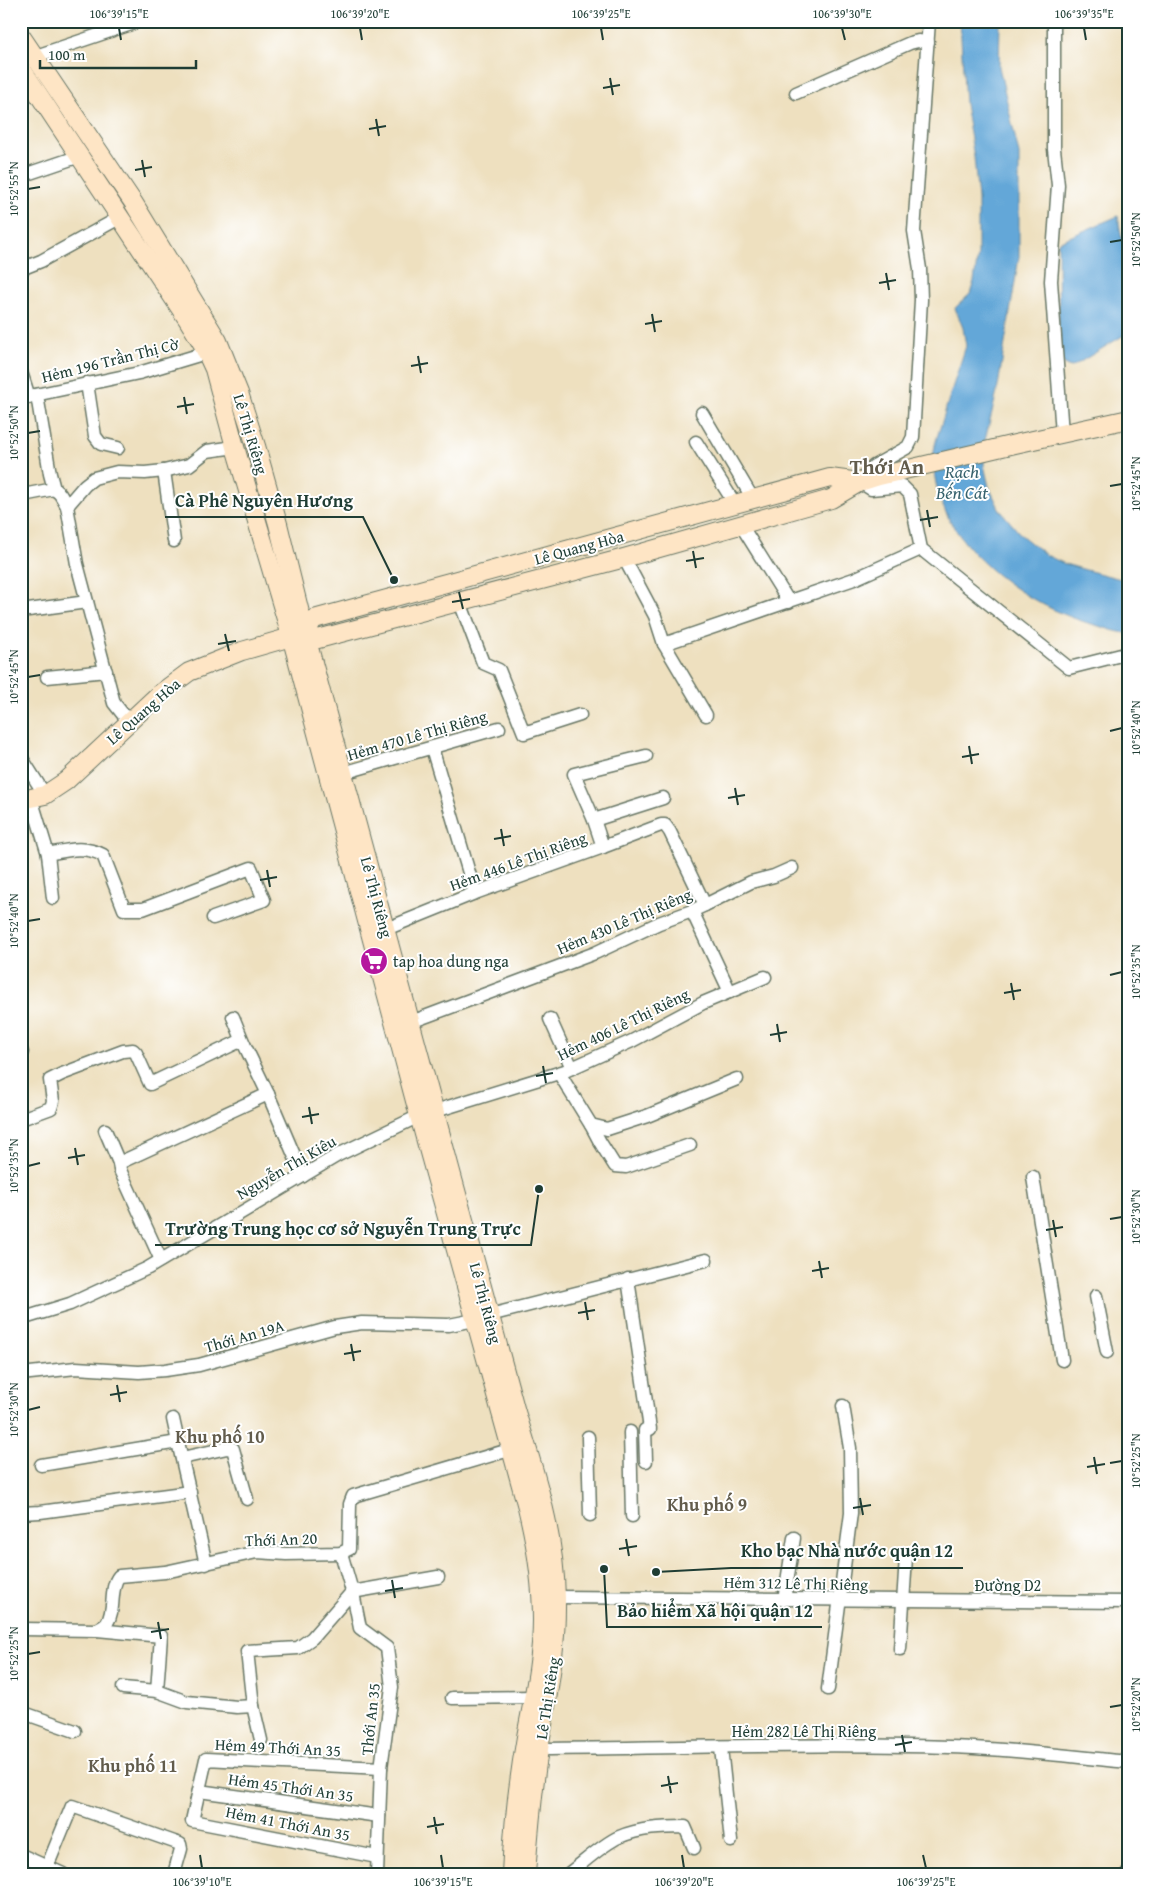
<svg xmlns="http://www.w3.org/2000/svg" width="1150" height="1895" viewBox="0 0 1150 1895" font-family="'Gentium Book Plus',serif">
<style>
.water{fill:#63a7d8;stroke:#417286}
.lines{fill:none;stroke-linecap:round;stroke-linejoin:round}
.street-casing{stroke:#677665;stroke-width:15}
.secondary-casing{stroke:#677665;stroke-width:20}
.street{stroke:#fff;stroke-width:12}
.secondary{stroke:#fee5c5;stroke-width:18}
.ticks{fill:none;stroke:#1f3d34;stroke-width:2}
.labels{text-anchor:middle;stroke-width:4;stroke-linejoin:round;paint-order:stroke}
.street-label{font-size:16px;fill:#1f3d34;stroke:#fff}
.poi-label{font-size:16px;fill:#1f3d34;stroke:#fff;text-anchor:start}
.water-label{font-size:18px;font-style:italic;fill:#37626d;stroke:#fff}
.neighbourhood-label{font-size:18px;font-weight:bold;fill:#625c4c;stroke:#fff}
.district-label{font-size:21px;font-weight:bold;fill:#625c4c;stroke:#fff}
.leader{fill:none;stroke:#1f3d34;stroke-width:2}
.callout-dot{fill:#1f3d34;stroke:#fff;stroke-width:2}
.callout-label{font-size:18px;text-anchor:middle;font-weight:bold;fill:#1f3d34;stroke:#fff;stroke-width:4;stroke-linejoin:round;paint-order:stroke}
.neatline{fill:none;stroke:#1f3d34;stroke-width:2}
.ticks-label{font-size:12px;text-anchor:middle;fill:#1f3d34}
</style>
<rect width="100%" height="100%" fill="#fff"/>
<filter id="ink" filterUnits="userSpaceOnUse"><feTurbulence type="fractalNoise" baseFrequency=".02" numOctaves="2"/><feDisplacementMap in="SourceGraphic" scale="10" xChannelSelector="R" yChannelSelector="G"/><feConvolveMatrix kernelMatrix="1 2 1 2 8 2 1 2 1" color-interpolation-filters="sRGB"/></filter>
<filter id="wash" filterUnits="userSpaceOnUse"><feTurbulence type="fractalNoise" baseFrequency=".0096" numOctaves="4" result="noise"/><feDisplacementMap in="SourceGraphic" scale="20" xChannelSelector="R" yChannelSelector="G"/><feGaussianBlur stdDeviation="1.12" result="paint"/><feColorMatrix in="noise" values="0 0 0 0 0 0 0 0 0 0 0 0 0 0 0 0 0 1.4 0 .05"/><feComposite in="paint" operator="in"/></filter>
<g filter="url(#wash)">
<rect width="100%" height="100%" fill="#eee0bf"/>
<g class="water">
<path d="M960,21h40l-1,46 20,87v103l-22,135 -12,48 -1,25 5,22 11,23 21,25 25,20 19,9 21,6 35,9 8,-2v56c-13,0 -28,-7 -41,-10 -72,-22 -161,-87 -154,-172 1,-9 5,-20 8,-29 7,-26 16,-51 24,-76l-3,-18 -8,-20 15,-14 4,-13 4,-26v-56l-4,-42 -9,-53z"/>
<path d="M1118,216l4,25 7,19v72l-57,35c-10,-1 -11,-8 -13,-17l-1,-108z"/>
</g>
</g>
<g filter="url(#ink)">
<g class="lines">
<g class="street-casing">
<g id="street">
<polyline points="929,21 914,231 920,269 921,300 913,437 908,447 874,466 860,482 871,489 902,486 910,494 921,549 1069,668 1129,653"/>
<polyline points="1054,21 1054,149 1058,185 1051,281 1062,434"/>
<polyline points="21,61 140,21"/>
<polyline points="796,93 910,43 918,41 928,42"/>
<polyline points="21,176 80,156"/>
<polyline points="21,269 41,261 121,217"/>
<polyline points="21,372 29,397"/>
<polyline points="87,383 95,436 101,444 118,448"/>
<polyline points="37,395 50,474 54,489 60,494 67,506 77,564 114,703 129,722"/>
<polyline points="21,398 139,373 199,355 205,349"/>
<polyline points="702,413 753,499"/>
<polyline points="696,442 735,504"/>
<polyline points="164,471 174,541"/>
<polyline points="28,494 54,489"/>
<polyline points="67,506 85,485 94,478 117,472 145,473 164,471 189,465 207,451 235,447"/>
<polyline points="741,525 789,602"/>
<polyline points="624,558 655,616 664,644 706,715"/>
<polyline points="460,602 483,663 499,670 524,733 580,715"/>
<polyline points="21,611 87,602"/>
<polyline points="664,644 854,579 921,549"/>
<polyline points="47,677 106,671"/>
<polyline points="432,748 475,893"/>
<polyline points="21,757 45,795"/>
<polyline points="343,773 499,728"/>
<path d="M31,798l17,56c20,-4 36,-9 55,1l21,54h19l108,-41 13,32 -51,18"/>
<polyline points="594,820 663,798"/>
<polyline points="48,854 53,898"/>
<polyline points="705,905 751,882 774,876 792,868"/>
<polyline points="692,911 730,992"/>
<polyline points="386,929 475,893 603,847 594,820 574,774 646,756"/>
<polyline points="233,1017 244,1044 268,1094 303,1176"/>
<polyline points="550,1019 572,1068"/>
<polyline points="411,1022 595,953 659,923 692,911 705,905 670,832 665,825 661,825 603,847"/>
<polyline points="21,1052 22,1052"/>
<polyline points="559,1073 591,1125 607,1129 647,1116 737,1079"/>
<polyline points="21,1119 51,1108 53,1101 50,1080 62,1074 123,1051 133,1050 136,1053 150,1084 238,1042 244,1044"/>
<polyline points="591,1125 600,1142 615,1166 626,1167 690,1145"/>
<polyline points="105,1130 119,1163 120,1170 161,1260"/>
<polyline points="119,1163 268,1094"/>
<polyline points="1033,1177 1062,1360"/>
<polyline points="628,1279 650,1429"/>
<polyline points="1096,1296 1107,1352"/>
<polyline points="490,1315 706,1260"/>
<polyline points="21,1319 70,1304 148,1268 338,1155 419,1116 565,1071 632,1041 703,1003 765,977"/>
<polyline points="21,1374 76,1368 139,1372 165,1370 199,1365 335,1327 362,1323 449,1325 475,1320"/>
<polyline points="173,1419 178,1442"/>
<polyline points="645,1430 646,1461"/>
<polyline points="630,1432 632,1516"/>
<polyline points="588,1437 590,1515"/>
<polyline points="182,1458 227,1448 233,1449 247,1499"/>
<polyline points="41,1465 178,1442 206,1564"/>
<polyline points="21,1513 40,1512 190,1492"/>
<polyline points="341,1553 354,1598 360,1628 387,1648 392,1687 381,1768 377,1874"/>
<polyline points="556,1597 1129,1602"/>
<polyline points="784,1600 794,1538"/>
<path d="M21,1629l76,1c3,-2 8,-4 10,-7 9,-14 2,-35 12,-47l46,-4 92,-20 29,2 55,-1 8,-4 1,-45 3,-8 166,-49"/>
<polyline points="97,1630 161,1636 157,1691 187,1702 237,1707 253,1706 247,1651 298,1648 312,1638 352,1592 438,1577"/>
<polyline points="900,1649 906,1557"/>
<polyline points="123,1688 157,1691"/>
<polyline points="828,1689 851,1513 850,1448 843,1406"/>
<polyline points="452,1698 533,1697"/>
<polyline points="253,1706 261,1740"/>
<polyline points="21,1712 75,1731"/>
<polyline points="721,1748 731,1841"/>
<path d="M539,1749c145,-1 290,-7 435,-1 52,3 103,9 155,14"/>
<polyline points="199,1791 379,1816"/>
<polyline points="21,1855 63,1874"/>
<polyline points="377,1857 192,1821 206,1759 381,1768"/>
<polyline points="47,1867 72,1806 180,1844 181,1849 174,1874"/>
<path d="M568,1874c15,-11 35,-30 51,-37 21,-9 43,-10 66,-10l9,21"/>
<polyline points="1127,1874 1129,1873"/>
</g>
</g>
<g class="secondary-casing">
<g id="secondary">
<path d="M21,36l112,166 85,139 21,52 17,53 22,78 27,109 211,779c19,60 39,123 40,186 1,51 -9,101 -17,151 -6,41 -10,83 -13,125"/>
<path d="M21,68l167,252 14,23 12,26 21,78 56,189 128,480 108,391c9,37 15,75 15,113 0,40 -9,79 -16,117 -8,45 -13,91 -15,137"/>
<polyline points="305,633 314,619 830,478 860,482"/>
<polyline points="21,800 45,795 66,781 158,695 189,672 242,651 305,633 318,639 617,560 831,499 860,482 879,476 1015,444 1129,419"/>
</g>
</g>
<use href="#street" class="street"/>
<use href="#secondary" class="secondary"/>
</g>
</g>
<path class="ticks" d="M119,28l2,12M360,28l2,12M601,28l2,12M842,28l3,12M1084,28l2,12M610,78l3,17M603,88l17,-3M376,119l3,17M369,129l17,-3M142,160l3,17M135,170l17,-3M28,189l12,-2M1110,242l12,-2M886,273l3,17M879,283l17,-3M652,314l3,18M645,324l17,-3M418,356l3,17M411,366l17,-3M184,397l3,17M177,407l17,-3M28,433l12,-2M1110,486l12,-2M927,510l3,17M920,520l18,-3M693,551l3,17M686,561l18,-3M459,592l4,17M452,602l18,-3M225,634l4,17M218,644l18,-3M28,677l12,-2M1110,731l12,-3M969,746l3,18M962,757l17,-3M735,788l3,17M728,798l17,-3M501,829l3,17M494,839l17,-3M267,870l3,17M260,880l17,-3M28,921l12,-2M1110,975l12,-3M1011,983l3,17M1004,993l17,-3M777,1024l3,18M770,1035l17,-3M543,1066l3,17M536,1076l17,-3M309,1107l3,17M302,1117l17,-3M75,1148l3,17M68,1158l17,-3M28,1166l12,-3M1110,1219l12,-2M1053,1220l3,17M1046,1230l17,-3M819,1261l3,17M812,1271l17,-3M585,1302l3,18M578,1313l17,-3M351,1344l3,17M344,1354l17,-3M117,1385l3,17M110,1395l17,-3M28,1410l12,-3M1094,1457l3,17M1110,1463l12,-2M1087,1467l18,-3M860,1498l3,17M853,1508l18,-3M626,1539l3,17M619,1549l18,-3M392,1580l3,18M385,1591l18,-3M158,1622l3,17M151,1632l18,-3M28,1654l12,-2M1110,1707l12,-2M902,1735l3,17M895,1745l17,-3M668,1776l3,17M661,1786l17,-3M434,1817l3,17M427,1827l17,-3M200,1855l2,13M441,1855l2,13M682,1855l2,13M923,1855l3,13"/>
<defs>
<g id="supermarket-disc" transform="scale(1.4375)"><circle r="9.5" fill="#b5179e" stroke="#fff"/><path d="M-6-5.5h2.5l.6 2H6L4.5 2H-2.5L-4.4-4H-6ZM-1.5 3.2a1.3 1.3 0 1 0 .1 0ZM3 3.2a1.3 1.3 0 1 0 .1 0Z" fill="#fff"/></g>
</defs>
<g fill-rule="evenodd">
<use href="#supermarket-disc" x="374" y="961"/>
</g>
<g class="labels">
<g class="street-label">
<text transform="translate(110 360) rotate(-14)" y="6">Hẻm 196 Trần Thị Cờ</text>
<text transform="translate(251 434) rotate(73)" y="6">Lê Thị Riêng</text>
<text transform="translate(579 547) rotate(-15)" y="6">Lê Quang Hòa</text>
<text transform="translate(143 711) rotate(-41)" y="6">Lê Quang Hòa</text>
<text transform="translate(417 735) rotate(-16)" y="6">Hẻm 470 Lê Thị Riêng</text>
<text transform="translate(518 861) rotate(-20)" y="6">Hẻm 446 Lê Thị Riêng</text>
<text transform="translate(377 897) rotate(75)" y="6">Lê Thị Riêng</text>
<text transform="translate(624 921) rotate(-23)" y="6">Hẻm 430 Lê Thị Riêng</text>
<text transform="translate(623 1024) rotate(-26)" y="6">Hẻm 406 Lê Thị Riêng</text>
<text transform="translate(286 1167) rotate(-30)" y="6">Nguyễn Thị Kiêu</text>
<text transform="translate(486 1303) rotate(75)" y="6">Lê Thị Riêng</text>
<text transform="translate(244 1336) rotate(-16)" y="6">Thới An 19A</text>
<text transform="translate(281 1539) rotate(-2)" y="6">Thới An 20</text>
<text transform="translate(796 1583) rotate(1)" y="6">Hẻm 312 Lê Thị Riêng</text>
<text x="1008" y="1591">Đường D2</text>
<text transform="translate(547 1698) rotate(-81)" y="6">Lê Thị Riêng</text>
<text transform="translate(370 1719) rotate(-84)" y="6">Thới An 35</text>
<text x="804" y="1737">Hẻm 282 Lê Thị Riêng</text>
<text transform="translate(278 1747) rotate(3)" y="6">Hẻm 49 Thới An 35</text>
<text transform="translate(291 1787) rotate(8)" y="6">Hẻm 45 Thới An 35</text>
<text transform="translate(288 1823) rotate(11)" y="6">Hẻm 41 Thới An 35</text>
</g>
<g class="poi-label">
<text x="393" y="967">tap hoa dung nga</text>
</g>
<g class="water-label">
<text x="962" y="478">Rạch<tspan x="962" dy="21">Bến Cát</tspan></text>
</g>
<g class="neighbourhood-label">
<text x="220" y="1443">Khu phố 10</text>
<text x="707" y="1511">Khu phố 9</text>
<text x="133" y="1772">Khu phố 11</text>
</g>
<g class="district-label">
<text x="887" y="474">Thới An</text>
</g>
</g>
<path class="leader" d="M394 580L363 517H165M539 1189L531 1245H155M656 1572L731 1568H963M604 1569L607 1627H822"/>
<g class="callout-dot">
<circle cx="394" cy="580" r="5"/>
<circle cx="539" cy="1189" r="5"/>
<circle cx="656" cy="1572" r="5"/>
<circle cx="604" cy="1569" r="5"/>
</g>
<g class="callout-label">
<text x="264" y="507">Cà Phê Nguyên Hương</text>
<text x="343" y="1235">Trường Trung học cơ sở Nguyễn Trung Trực</text>
<text x="847" y="1557">Kho bạc Nhà nước quận 12</text>
<text x="715" y="1617">Bảo hiểm Xã hội quận 12</text>
</g>
<rect width="1150" height="1895" fill="none" stroke="#fff" stroke-width="55"/>
<path d="M40 60v8h156v-8" fill="none" stroke="#1f3d34" stroke-width="2.5"/>
<text x="48" y="60" font-size="15" fill="#1f3d34" stroke="#ffffff" stroke-width="4" paint-order="stroke">100 m</text>
<rect x="28" y="28" width="1094" height="1840" class="neatline"/>
<g class="ticks-label">
<text x="119" y="18">106°39'15"E</text>
<text x="360" y="18">106°39'20"E</text>
<text x="601" y="18">106°39'25"E</text>
<text x="842" y="18">106°39'30"E</text>
<text x="1084" y="18">106°39'35"E</text>
<text transform="translate(14 189) rotate(-90)" y="4">10°52'55"N</text>
<text transform="translate(1136 240) rotate(-90)" y="4">10°52'50"N</text>
<text transform="translate(14 433) rotate(-90)" y="4">10°52'50"N</text>
<text transform="translate(1136 484) rotate(-90)" y="4">10°52'45"N</text>
<text transform="translate(14 677) rotate(-90)" y="4">10°52'45"N</text>
<text transform="translate(1136 728) rotate(-90)" y="4">10°52'40"N</text>
<text transform="translate(14 921) rotate(-90)" y="4">10°52'40"N</text>
<text transform="translate(1136 972) rotate(-90)" y="4">10°52'35"N</text>
<text transform="translate(14 1166) rotate(-90)" y="4">10°52'35"N</text>
<text transform="translate(1136 1217) rotate(-90)" y="4">10°52'30"N</text>
<text transform="translate(14 1410) rotate(-90)" y="4">10°52'30"N</text>
<text transform="translate(1136 1461) rotate(-90)" y="4">10°52'25"N</text>
<text transform="translate(14 1654) rotate(-90)" y="4">10°52'25"N</text>
<text transform="translate(1136 1705) rotate(-90)" y="4">10°52'20"N</text>
<text x="202" y="1886">106°39'10"E</text>
<text x="443" y="1886">106°39'15"E</text>
<text x="684" y="1886">106°39'20"E</text>
<text x="926" y="1886">106°39'25"E</text>
</g>
</svg>
